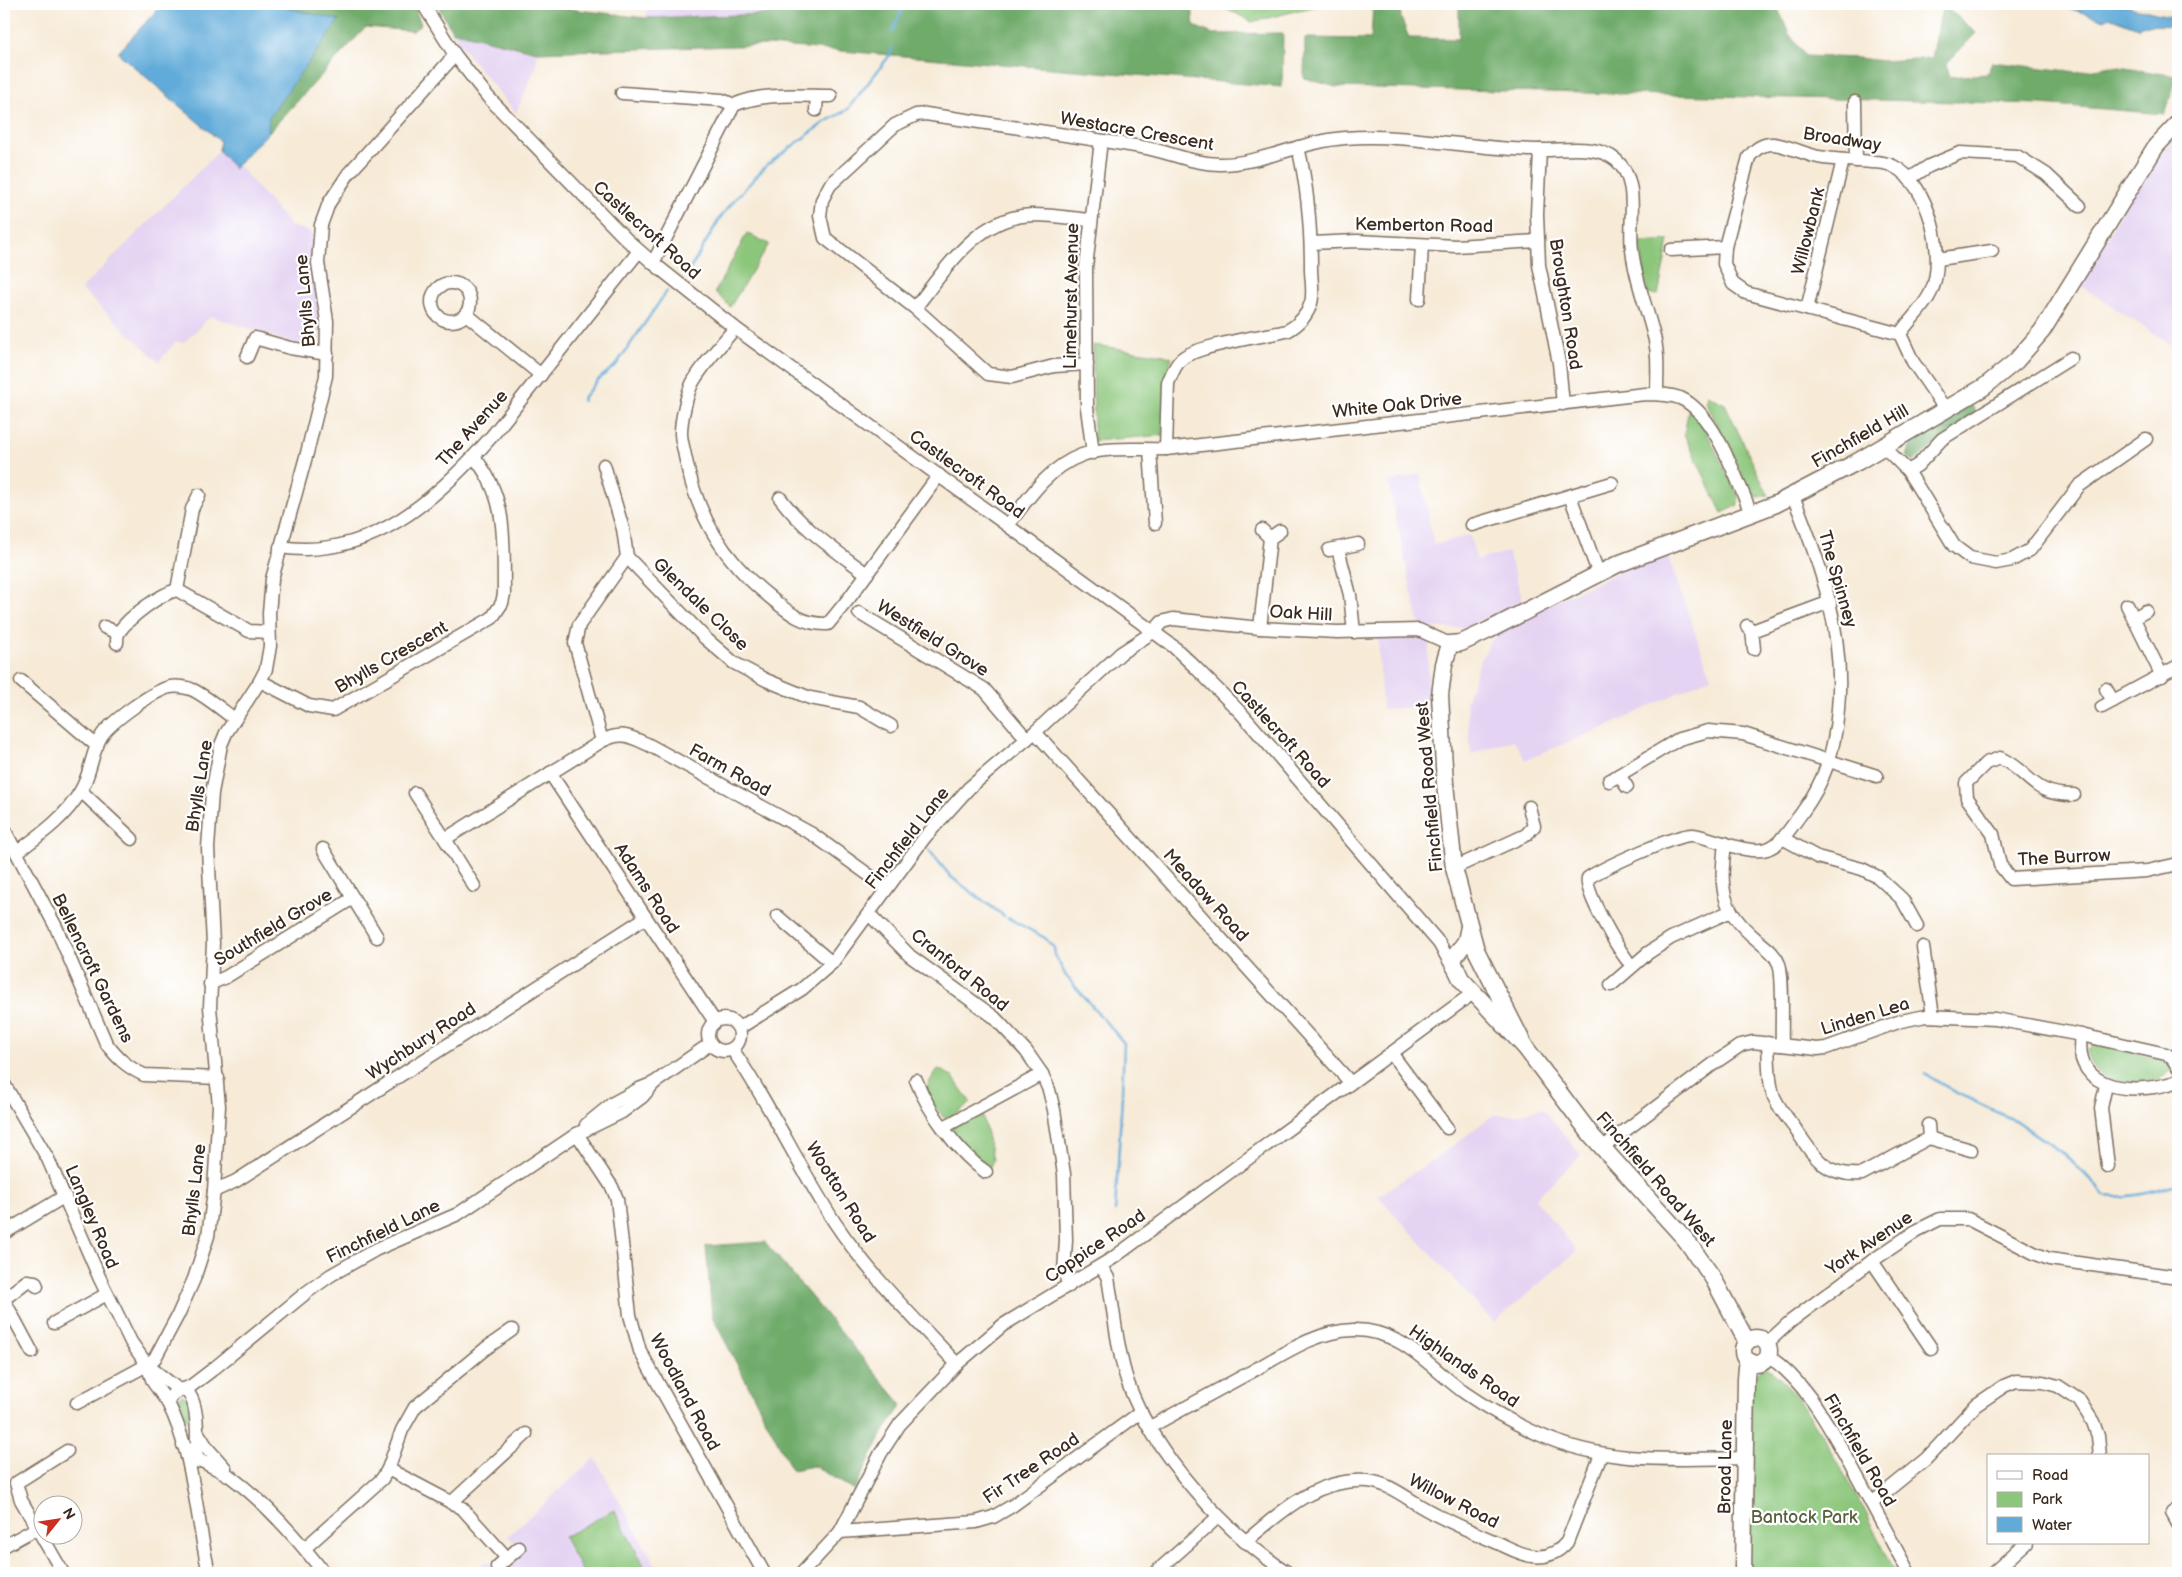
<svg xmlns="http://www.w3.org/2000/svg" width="2182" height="1577" viewBox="0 0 2182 1577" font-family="'Balsamiq Sans',sans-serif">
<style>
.built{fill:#e4d3f2}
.green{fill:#8bc67a;stroke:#63784c}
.forest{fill:#70ab6a;stroke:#566a44}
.water{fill:#61abd9;stroke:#4e6a7c}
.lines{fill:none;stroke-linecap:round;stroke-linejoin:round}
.stream{stroke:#61abd9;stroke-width:2.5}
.minor-casing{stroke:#7d6e5f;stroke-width:15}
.major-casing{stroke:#7d6e5f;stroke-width:19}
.minor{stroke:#fff;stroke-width:12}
.major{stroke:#fff;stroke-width:16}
.labels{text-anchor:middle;stroke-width:4.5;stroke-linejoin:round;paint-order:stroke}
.street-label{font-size:18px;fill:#3b2a1e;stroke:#fff}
.park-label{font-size:18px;fill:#57613e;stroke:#fff}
</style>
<rect width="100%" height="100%" fill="#fff"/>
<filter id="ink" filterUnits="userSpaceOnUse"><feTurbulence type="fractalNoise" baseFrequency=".02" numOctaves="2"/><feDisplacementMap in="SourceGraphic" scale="10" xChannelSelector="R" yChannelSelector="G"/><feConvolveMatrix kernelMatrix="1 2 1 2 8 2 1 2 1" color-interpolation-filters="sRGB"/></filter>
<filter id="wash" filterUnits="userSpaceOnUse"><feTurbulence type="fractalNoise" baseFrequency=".0096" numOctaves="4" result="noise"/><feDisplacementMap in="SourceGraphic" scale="20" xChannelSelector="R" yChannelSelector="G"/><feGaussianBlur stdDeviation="1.12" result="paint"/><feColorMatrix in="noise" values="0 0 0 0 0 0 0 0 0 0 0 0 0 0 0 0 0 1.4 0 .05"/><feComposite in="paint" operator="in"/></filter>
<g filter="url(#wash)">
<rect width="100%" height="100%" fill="#f7ebd8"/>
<g class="built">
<polygon points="649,4 776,4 771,14 645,18"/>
<polygon points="452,31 537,52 536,66 516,113 468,55"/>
<polygon points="2178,138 2178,349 2081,286 2123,208 2161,152"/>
<polygon points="219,151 234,168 238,165 291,226 311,232 321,314 318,346 310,349 211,316 183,343 176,341 159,362 81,289"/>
<polygon points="1420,474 1434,545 1469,535 1477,560 1508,552 1523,601 1462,628 1425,628 1418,621 1388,482"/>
<polygon points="1666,551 1711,677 1615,723 1525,760 1514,740 1485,749 1471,755 1466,702 1479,664 1490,642 1507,628 1553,602"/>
<polygon points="1418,637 1429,639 1427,705 1382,710 1378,639"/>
<polygon points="1542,1108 1581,1155 1535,1199 1577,1251 1494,1323 1378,1196 1438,1157 1493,1115 1516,1115"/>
<polygon points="595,1458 660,1573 469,1573 487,1561 496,1572 520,1549 508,1536"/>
</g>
<g class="green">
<polygon points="1218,4 1324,4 1252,22"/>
<polygon points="747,233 769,244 730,307 715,292"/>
<polygon points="1669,240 1658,295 1647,293 1640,242"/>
<polygon points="1093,345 1164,355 1172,358 1165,378 1163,435 1094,441"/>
<polygon points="1707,395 1725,404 1768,495 1758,497 1751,493 1706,402"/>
<polygon points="1689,408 1702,423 1739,498 1737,506 1722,513 1684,434"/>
<path d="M2095,1043l74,18 3,9c-15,15 -37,12 -56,10 -4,-1 -9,-1 -12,-3 -9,-6 -15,-16 -17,-26z"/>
<path d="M938,1069l14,7 19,27 -22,15 -6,-1c-17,-24 -24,-22 -5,-48z"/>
<polygon points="982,1113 993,1160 990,1167 977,1159 952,1131 954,1126"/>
<path d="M1767,1369c38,17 107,163 129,204h-149l5,-196 10,-7z"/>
<polygon points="182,1395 188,1398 191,1416 188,1419 182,1417 175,1406 175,1400"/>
<polygon points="614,1510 648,1573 583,1573 564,1537"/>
</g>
<g class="forest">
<polygon points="270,4 413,4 421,24 413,31 366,27 268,133 269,117 338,20"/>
<polygon points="437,4 529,4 645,18 771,14 776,4 1192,4 1194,26 1213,34 1283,33 1282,87 768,45 537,52 452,31"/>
<polygon points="1373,4 1400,4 1401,18 1409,38 1459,39 1459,4 1776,4 1789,34 1805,56 1858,58 1883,61 1932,58 1943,4 1976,33 1947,63 1949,77 1987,74 1992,62 2077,72 2112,66 2177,76 2165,114 2041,104 1336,87 1304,78 1305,38 1371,39"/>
<polygon points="1970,402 1976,413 1914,461 1907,456 1913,439 1928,427"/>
<polygon points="765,1242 902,1405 884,1431 854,1490 814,1466 792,1470 712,1316 706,1246"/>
</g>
<g class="water">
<polygon points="162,4 270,4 339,20 269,117 268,133 234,168 219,151 220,141 118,53"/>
<polygon points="2056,4 2117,4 2178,18 2178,26 2140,25 2138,28 2109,17 2105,20"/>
</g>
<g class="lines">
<g class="stream">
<polyline points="892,32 905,4"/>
<polyline points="689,271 720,218 736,198 767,165 825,122 847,110 890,55 892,48"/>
<polyline points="583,401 582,399 598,380 616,365 667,291"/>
<polyline points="929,850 951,877 1004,916"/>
<polyline points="1008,918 1045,938 1054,948 1055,955 1066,976 1124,1043 1122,1093"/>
<path d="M1925,1074l32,19 59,28 49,34 32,31 7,10c26,3 49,-4 74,-11"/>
<polyline points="1115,1211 1122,1096"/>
<polyline points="1173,1569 1177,1573"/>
</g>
</g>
</g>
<g filter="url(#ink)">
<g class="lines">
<g class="minor-casing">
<g id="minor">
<polyline points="423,4 455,55 488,97 626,239 653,263 735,328 1091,586 1174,647 1194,666 1241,713 1275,752 1439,943 1455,971"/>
<polyline points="622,93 722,100 734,105"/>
<polyline points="1855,102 1856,161"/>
<polyline points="816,110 817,96"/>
<polyline points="1540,150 1537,214 1539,265 1559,363 1563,404"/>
<polyline points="1909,179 1929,166 1960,153 2017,156 2046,174 2080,206"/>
<polyline points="1311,243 1357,241 1456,246 1537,241"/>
<polyline points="1671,250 1725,247"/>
<polyline points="1938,259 1992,251"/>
<path d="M653,263l81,-158c30,-13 65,-9 97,-9"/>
<circle cx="451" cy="302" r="19"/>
<polyline points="1419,299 1422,245"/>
<path d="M915,308c31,-39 62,-91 117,-93 20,0 39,3 58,5"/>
<polyline points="1807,309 1843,160"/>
<polyline points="466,314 541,375"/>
<path d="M735,328c-14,17 -31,35 -42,54 -6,11 -12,38 -12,51 0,8 3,16 4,23 12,60 38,104 86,142 18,15 32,27 57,26l22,-27 89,-122"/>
<path d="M1900,334c9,-14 24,-26 31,-42 16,-35 -2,-109 -38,-126 -6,-3 -15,-4 -22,-4 -18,-2 -36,-2 -53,-5 -14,-3 -29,-11 -44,-13 -11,-1 -19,5 -25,13l-24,90 -1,17 9,20 13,9 154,41 13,28 33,48"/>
<polyline points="247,357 255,338 290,348 327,354"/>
<path d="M1087,364l-33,2 -42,11 -24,-3 -73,-66 -90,-70 -5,-22 2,-16 8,-15 65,-60 21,-10 10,-1c72,11 143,21 215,33 27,4 51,17 79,17 42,0 82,-23 125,-26 64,-5 129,12 193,12 25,1 58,-7 78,10 25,22 12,61 16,90 3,29 14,55 21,83 6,19 4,40 4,61"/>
<polyline points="1884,447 1908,471 1954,546 1970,558 1996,563 2012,560 2030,550 2079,486 2146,439"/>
<path d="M1166,449l2,-66c3,-8 8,-21 16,-26 18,-12 79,-21 103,-26 11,-6 20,-15 24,-28 3,-10 0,-24 0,-34 0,-42 -3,-81 -13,-122"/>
<polyline points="1150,450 1155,523"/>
<polyline points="1093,453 1087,408 1086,267 1101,141"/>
<polyline points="604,465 623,529 627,557 705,638 734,663 766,680 810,698 859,707 891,726"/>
<polyline points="1908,471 1918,465 1942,439 2071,358"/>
<polyline points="1570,496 1598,572"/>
<path d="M780,498c24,32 55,52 87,76"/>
<path d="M1008,525c20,-27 41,-58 74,-70 26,-9 57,-5 84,-6l479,-55c12,0 24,0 35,4 35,15 57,83 72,117"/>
<polyline points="1472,525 1612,483"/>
<polyline points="1262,530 1270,538 1280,531"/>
<path d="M280,547c90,14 158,-49 212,-111l147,-185"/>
<polyline points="1338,549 1350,595 1354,632"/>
<polyline points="1329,550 1358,544"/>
<polyline points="177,590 192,509 199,495"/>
<polyline points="2127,605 2162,676"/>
<polyline points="859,613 984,689 1027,739"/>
<polyline points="2134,618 2146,611"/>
<polyline points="1747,626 1752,631 1754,649"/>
<polyline points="104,627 118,633"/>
<polyline points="1260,628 1270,538"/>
<polyline points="1752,631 1830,602"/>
<path d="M117,643c0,-4 0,-8 2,-11 10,-15 41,-38 58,-42l72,41 20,1"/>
<polyline points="21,681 97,746"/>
<path d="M260,681l49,25 24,4 159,-92 10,-15 2,-9c-1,-51 5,-95 -30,-137"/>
<polyline points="2106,689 2113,701"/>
<polyline points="2102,707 2178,666"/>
<polyline points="1035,732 1350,1082"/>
<polyline points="602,741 575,643 579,625 627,557"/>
<polyline points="550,773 715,1022"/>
<polyline points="1619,775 1627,787"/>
<polyline points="1609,781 1679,739 1708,731 1743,734 1877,776"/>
<polyline points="81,791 132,839"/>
<path d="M415,793l30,46 157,-98c20,-10 27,-5 47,4l163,89 75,54"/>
<path d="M2074,795c-44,0 -42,-22 -74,-37l-14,5 -20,20 1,15 26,36 7,31 11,14 136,-8 31,-7"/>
<path d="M4,829l52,98 50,116c11,15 21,24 38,32l74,3"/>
<polyline points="1782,838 1817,857 1862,869 1878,877 1902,899 1917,926"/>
<polyline points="445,839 474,886"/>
<path d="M1725,843c-5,45 -5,66 31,96 9,8 19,14 23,25 5,13 2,64 3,81"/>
<polyline points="323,849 377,937"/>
<path d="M17,852c23,-17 48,-34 63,-60 11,-17 11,-40 22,-57 10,-14 51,-44 68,-48 7,-1 17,0 23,3 14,7 28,19 40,28"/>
<polyline points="1454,868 1526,835 1534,826 1529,807"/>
<polyline points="869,914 910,956 994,1017 1026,1051 1042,1074 1049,1090 1054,1110 1064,1174 1066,1240 1064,1272 1069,1286"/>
<polyline points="777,916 832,963"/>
<polyline points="1923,947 1933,1016"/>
<path d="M1627,960c-9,-12 -44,-70 -39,-82 15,-10 88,-44 105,-43 21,3 54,20 74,14 15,-5 24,-22 34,-35 24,-32 34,-65 37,-105 7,-76 -17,-144 -45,-213"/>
<polyline points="210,984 226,977 353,898"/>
<polyline points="1611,985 1648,953 1671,938 1731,911"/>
<circle cx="724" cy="1035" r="16"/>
<polyline points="739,1028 802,989 832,963 925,837 969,788 1035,732 1121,653 1153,632 1162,622 1173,619 1260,628 1337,632 1419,630 1450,644"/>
<polyline points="2081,1035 2166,1054 2172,1058 2178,1067"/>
<path d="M1768,1043c1,17 0,39 6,54 5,11 13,21 20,30 19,28 30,50 68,47l67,-36 42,12"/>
<path d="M732,1049c38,55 66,117 103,174 34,51 80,96 122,141"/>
<polyline points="1391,1053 1447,1128"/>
<path d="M916,1080c12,31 42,73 70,92"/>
<polyline points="4,1084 48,1159 100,1279 131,1342 147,1365 179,1390"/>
<polyline points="2106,1085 2101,1108 2108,1166"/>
<polyline points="586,1125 613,1103 639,1089 654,1083 710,1044"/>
<polyline points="1928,1125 1929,1138"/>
<polyline points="944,1127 1042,1074"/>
<polyline points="577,1134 612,1187 617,1199 630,1315 640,1351 764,1573"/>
<path d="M1602,1148l114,-86 25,-17 12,-3 64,7 9,-1 75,-27 25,-5 69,3 86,16c-9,59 58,60 97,46"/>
<polyline points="214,1191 236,1181 645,918"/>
<polyline points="4,1233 65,1196"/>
<polyline points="1872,1261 1931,1348"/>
<path d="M1101,1266l7,12c6,34 9,72 20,105 26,72 97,149 160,190"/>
<polyline points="4,1299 27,1281 35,1282 37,1286"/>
<polyline points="4,1300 32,1352"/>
<polyline points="54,1323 107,1294"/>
<polyline points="1767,1343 1791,1321 1872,1261 1916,1231 1940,1219 1968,1219 2034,1253 2049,1259 2178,1277"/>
<path d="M1768,1356c36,24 58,65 79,102 21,38 41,77 62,115"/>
<polyline points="148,1368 153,1382 168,1403"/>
<path d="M183,1389c18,8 14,55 13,73"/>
<polyline points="77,1403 147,1365 155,1358 178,1315 194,1279 208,1236 214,1191 219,1106 210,1007 213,943 208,848 212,793 221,745 226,733 260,681 266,669 270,646 269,613 272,579 307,453 326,376 327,321 318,263 321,225 329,203 349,173 455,55"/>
<path d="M1150,1427c33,-18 66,-36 99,-54 33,-18 66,-42 104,-43 49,-1 76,37 112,63 23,16 47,29 73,41 69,31 135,25 208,24"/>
<polyline points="198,1433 208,1449 225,1468"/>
<path d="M183,1445c5,4 9,10 14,13 11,8 23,11 34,19 36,27 66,61 93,96"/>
<polyline points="388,1469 462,1508 507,1558"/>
<polyline points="451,1503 526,1434"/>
<polyline points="1872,1503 1926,1459 1976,1405 2004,1386 2016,1381 2043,1382 2058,1386 2079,1400 2093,1422 2098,1436 2100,1456"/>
<polyline points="2178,1509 2172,1513 2178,1524"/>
<polyline points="840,1532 976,1522 993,1517 1012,1506 1141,1412"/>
<path d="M1245,1542c36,-30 72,-65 123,-61 20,2 37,16 54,26 24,14 50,25 76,36 11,5 23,12 35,13 14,2 26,-4 34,-14l34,-87"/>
<polyline points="4,1546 37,1528"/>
<polyline points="305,1548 382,1479 388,1469 402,1430 415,1407 485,1349 512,1330"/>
<polyline points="497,1567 519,1548"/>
<polyline points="63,1573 21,1500 16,1483 67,1451"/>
<path d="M209,1573c-13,-55 -15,-119 -41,-170l5,-9 18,-8 21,-16 95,-78 24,-17 46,-26 81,-35 119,-80 45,-22 20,-15 12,-14"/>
<polyline points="802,1573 840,1532 881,1453 900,1424 957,1364 1003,1325 1113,1258 1473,993"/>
<polyline points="1155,1573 1218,1517"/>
<polyline points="1993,1573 2026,1543"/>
</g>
</g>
<g class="major-casing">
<g id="major">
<polyline points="1469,927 1466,941 1455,956 1453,962 1461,979 1525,1047 1592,1136 1686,1240 1713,1278 1747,1342"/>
<polyline points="1525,1047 1476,950 1454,868 1445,784 1440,695 1444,664 1450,644 1461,643 1489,630 1618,564 1776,504 1857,462 1984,387 2016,361 2042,331 2156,146 2178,123"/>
<circle cx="1756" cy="1351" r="13"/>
<polyline points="1743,1573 1746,1379 1747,1367 1751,1362"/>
</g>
</g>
<use href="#minor" class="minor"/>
<use href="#major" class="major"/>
</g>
</g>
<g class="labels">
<g class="street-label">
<text transform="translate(1137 131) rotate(10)" y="6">Westacre Crescent</text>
<text transform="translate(1842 139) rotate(9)" y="6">Broadway</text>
<text transform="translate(1424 225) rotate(1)" y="6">Kemberton Road</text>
<text transform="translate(647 230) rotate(42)" y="6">Castlecroft Road</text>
<text transform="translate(1808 231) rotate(-76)" y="6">Willowbank</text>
<text transform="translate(1071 296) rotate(-89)" y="6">Limehurst Avenue</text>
<text transform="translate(305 301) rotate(-95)" y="6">Bhylls Lane</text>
<text transform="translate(1566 304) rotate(81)" y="6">Broughton Road</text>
<text transform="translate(1397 405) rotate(-6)" y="6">White Oak Drive</text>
<text transform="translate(472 428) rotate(-48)" y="6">The Avenue</text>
<text transform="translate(1860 436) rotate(-30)" y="6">Finchfield Hill</text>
<text transform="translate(967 474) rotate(36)" y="6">Castlecroft Road</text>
<text transform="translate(1838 579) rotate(74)" y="6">The Spinney</text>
<text transform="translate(701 604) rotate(44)" y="6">Glendale Close</text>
<text transform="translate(1301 613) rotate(3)" y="6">Oak Hill</text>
<text transform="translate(933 638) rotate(32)" y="6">Westfield Grove</text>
<text transform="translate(391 657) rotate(-30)" y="6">Bhylls Crescent</text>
<text transform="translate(1281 734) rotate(48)" y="6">Castlecroft Road</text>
<text transform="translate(730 770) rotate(29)" y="6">Farm Road</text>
<text transform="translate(199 786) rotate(-81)" y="6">Bhylls Lane</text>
<text transform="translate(1429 787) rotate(-95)" y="6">Finchfield Road West</text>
<text transform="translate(907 838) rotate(-52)" y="6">Finchfield Lane</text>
<text transform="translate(2064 857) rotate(-3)" y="6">The Burrow</text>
<text transform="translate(647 888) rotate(57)" y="6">Adams Road</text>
<text transform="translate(1206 895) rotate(48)" y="6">Meadow Road</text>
<text transform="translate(273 927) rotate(-31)" y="6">Southfield Grove</text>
<text transform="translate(93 968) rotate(64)" y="6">Bellencroft Gardens</text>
<text transform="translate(960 970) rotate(39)" y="6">Cranford Road</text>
<text transform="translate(1865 1016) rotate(-17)" y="6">Linden Lea</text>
<text transform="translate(421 1041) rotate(-33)" y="6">Wychbury Road</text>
<text transform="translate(1656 1179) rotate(49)" y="6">Finchfield Road West</text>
<text transform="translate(194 1190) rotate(-83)" y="6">Bhylls Lane</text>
<text transform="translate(841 1192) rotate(58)" y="6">Wootton Road</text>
<text transform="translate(92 1217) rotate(67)" y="6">Langley Road</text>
<text transform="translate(383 1231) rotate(-26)" y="6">Finchfield Lane</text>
<text transform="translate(1869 1243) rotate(-34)" y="6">York Avenue</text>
<text transform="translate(1095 1246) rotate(-34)" y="6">Coppice Road</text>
<text transform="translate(1464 1366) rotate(35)" y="6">Highlands Road</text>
<text transform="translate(685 1392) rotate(62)" y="6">Woodland Road</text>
<text transform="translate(1860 1450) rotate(60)" y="6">Finchfield Road</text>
<text transform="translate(1725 1467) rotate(-89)" y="6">Broad Lane</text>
<text transform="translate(1031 1468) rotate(-34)" y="6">Fir Tree Road</text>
<text transform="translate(1454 1501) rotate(27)" y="6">Willow Road</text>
</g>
<g class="park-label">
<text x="1804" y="1523">Bantock Park</text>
</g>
</g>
<rect width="2182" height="1577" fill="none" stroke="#fff" stroke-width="20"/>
<rect x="1987" y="1454" width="162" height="90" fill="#ffffff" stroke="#b1aaa5"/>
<rect x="1997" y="1471" width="25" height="8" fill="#ffffff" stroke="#b1aaa5"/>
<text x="2032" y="1480" font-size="15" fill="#3b2a1e">Road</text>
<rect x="1997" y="1492" width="25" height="15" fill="#8bc67a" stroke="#b1aaa5"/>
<text x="2032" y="1504" font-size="15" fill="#3b2a1e">Park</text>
<rect x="1997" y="1517" width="25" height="15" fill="#61abd9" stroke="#b1aaa5"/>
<text x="2032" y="1530" font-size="15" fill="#3b2a1e">Water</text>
<g transform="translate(58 1520) rotate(60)"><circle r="24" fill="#ffffff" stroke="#b1aaa5"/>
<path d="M0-4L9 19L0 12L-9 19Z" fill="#c8321e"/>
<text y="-8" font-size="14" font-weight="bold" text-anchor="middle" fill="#3b2a1e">N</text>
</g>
</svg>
